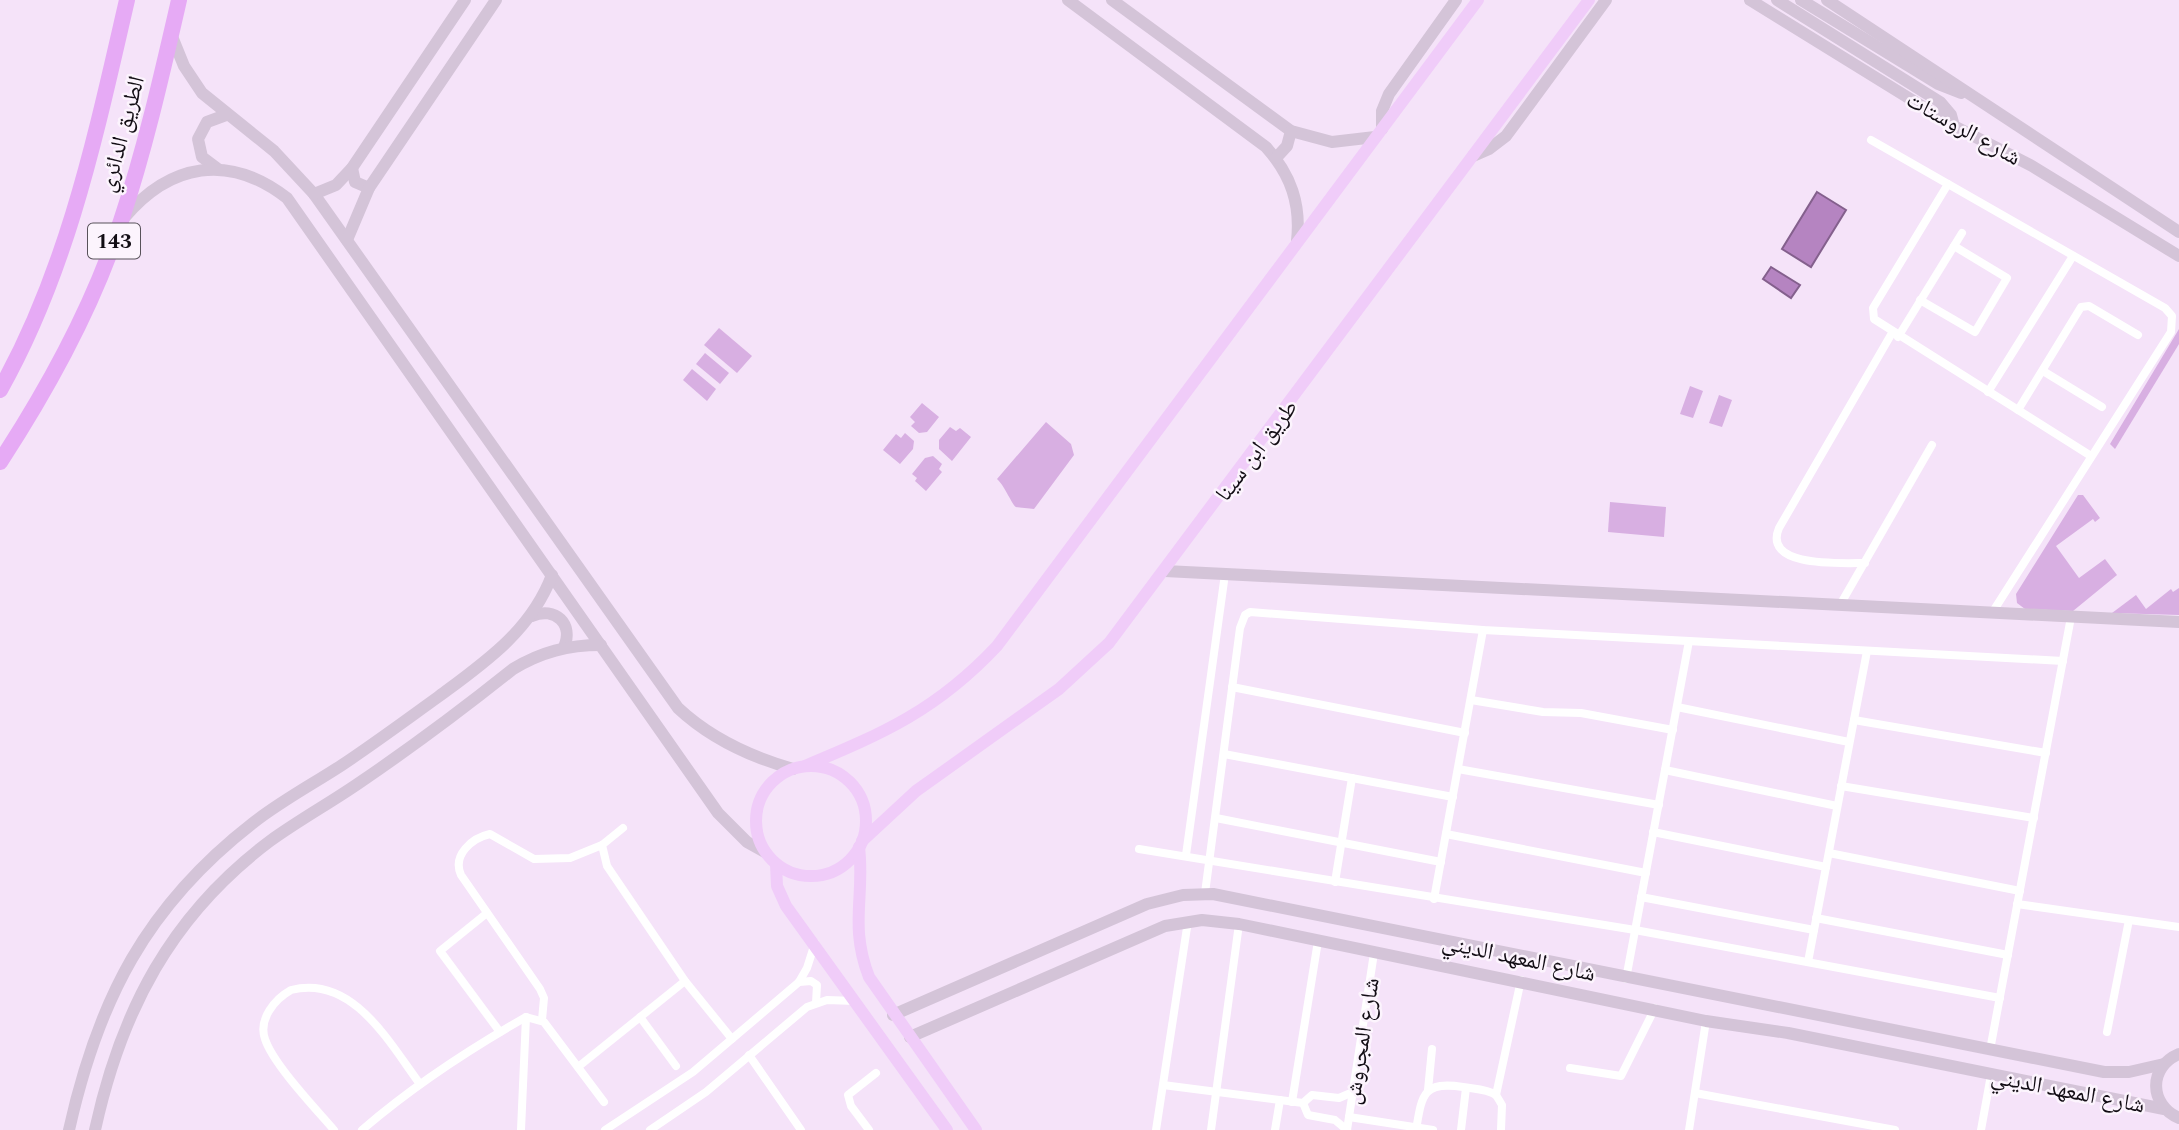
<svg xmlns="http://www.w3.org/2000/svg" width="2179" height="1130" viewBox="0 0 2179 1130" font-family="Spectral,'Noto Naskh Arabic',serif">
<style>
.green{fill:#d8afe2}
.water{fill:#b584c1;stroke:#84608d;stroke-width:2}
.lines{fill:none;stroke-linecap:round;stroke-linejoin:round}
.street{stroke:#fff;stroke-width:8}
.secondary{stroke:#d4c4d8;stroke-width:12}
.primary{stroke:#f0ccf9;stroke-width:12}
.highway{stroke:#e6aaf5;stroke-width:16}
.labels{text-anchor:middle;stroke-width:5;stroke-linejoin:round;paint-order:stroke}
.shield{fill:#fcf4fd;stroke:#58525a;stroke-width:2}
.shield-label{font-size:21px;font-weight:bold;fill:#120d14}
.street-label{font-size:23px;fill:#120d14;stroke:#fcf4fd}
</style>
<rect width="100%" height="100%" fill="#f5e3f9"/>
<g class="green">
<polygon points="719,328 752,356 737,373 704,345"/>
<polygon points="2179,329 2179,344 2115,449 2110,444"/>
<polygon points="705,353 729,373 720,384 696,364"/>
<polygon points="692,369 716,389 707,401 683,380"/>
<polygon points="1690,386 1703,391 1693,418 1680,414"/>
<polygon points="1719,395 1732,400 1722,427 1709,423"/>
<polygon points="922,403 939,417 927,432 919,433 911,426 915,422 910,417"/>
<path d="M1046,422l25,22 3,11 -40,54c-5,-1 -14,-1 -18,-2 -4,-2 -11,-21 -19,-28z"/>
<polygon points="950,427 956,431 960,428 971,437 952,461 939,449 939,440"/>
<polygon points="905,433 914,441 913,449 900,464 883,450 896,434 901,438"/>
<polygon points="933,456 942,464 939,469 942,472 926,491 915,481 917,478 912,474 925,458"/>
<polygon points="2078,495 2083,495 2100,518 2095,522 2093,519 2056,546 2079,578 2105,559 2117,575 2073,611 2025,609 2017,603 2016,594"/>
<polygon points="1610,502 1666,507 1664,537 1608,532"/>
<polygon points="2179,588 2179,615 2112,613 2136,595 2146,609 2171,589 2173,592"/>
</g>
<g class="water">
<polygon points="1817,192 1846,210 1811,267 1782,249"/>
<polygon points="1771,267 1800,285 1791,298 1763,279"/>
</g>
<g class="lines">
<g class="street">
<polyline points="1871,140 2165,308 2172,316 2171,332 1992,613"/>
<polyline points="1948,184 1873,308 1874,319 2091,456"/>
<polyline points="1920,300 1975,332 2007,278 1954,246"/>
<polyline points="1898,337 1962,233"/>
<polyline points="2043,371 2102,407"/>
<polyline points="1988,392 2073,256"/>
<polyline points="2018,410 2081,307 2089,306 2138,335"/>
<path d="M1865,563c-23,0 -103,5 -86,-35l113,-195"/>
<polyline points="1840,605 1932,445"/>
<polyline points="1232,687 1465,733"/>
<polyline points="1471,700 1543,712 1581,713 1673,730"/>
<polyline points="1677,707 1849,742"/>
<polyline points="1854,720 2046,753"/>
<polyline points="1224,754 1453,797"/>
<polyline points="1458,769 1659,805"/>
<polyline points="1665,770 1837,806"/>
<polyline points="1841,786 2034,818"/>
<polyline points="1216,818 1441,862"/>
<polyline points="623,828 602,845 607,866 685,981 732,1039"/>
<polyline points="1653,832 1826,867"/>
<polyline points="1446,834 1646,873"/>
<polyline points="1139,849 1635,930 2000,998"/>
<polyline points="1829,853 2020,891"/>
<polyline points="1186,855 1225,574"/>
<polyline points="1335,882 1352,778"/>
<polyline points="1205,893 1240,628 1245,615 1250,612 1483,630 2063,661"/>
<polyline points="1641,897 1814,930"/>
<polyline points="1434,899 1483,630"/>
<polyline points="2017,904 2179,927"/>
<polyline points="487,913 440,951 500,1032"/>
<polyline points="1816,918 2008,955"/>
<polyline points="1808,962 1867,651"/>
<polyline points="1626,979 1689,641"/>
<polyline points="799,982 811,981 817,985 816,1003"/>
<polyline points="640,1017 676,1066"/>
<path d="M542,1020l2,-22 -4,-9 -79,-114c-9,-20 11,-37 29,-41l44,25 36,-1 32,-13"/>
<polyline points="2107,1032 2129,920"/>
<polyline points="1990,1050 2071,617"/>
<polyline points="749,1055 801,1130"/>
<polyline points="578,1067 685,981"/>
<polyline points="1570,1068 1621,1076 1655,1008"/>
<polyline points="1163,1085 1303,1103"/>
<polyline points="1428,1090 1432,1049"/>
<polyline points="1695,1093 1895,1130"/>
<polyline points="1496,1095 1521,980"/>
<polyline points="1292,1102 1318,941"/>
<polyline points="1303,1103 1308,1115 1335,1120 1347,1130"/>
<polyline points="1303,1103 1312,1095 1339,1098 1353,1092"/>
<polyline points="1349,1117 1433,1130"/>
<path d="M334,1130c-18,-21 -61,-66 -69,-91 -7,-20 10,-40 26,-49 62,-16 99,54 129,94"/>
<path d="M362,1130c51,-44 106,-80 164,-113l18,5 60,80"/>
<polyline points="521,1130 526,1017"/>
<polyline points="605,1130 693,1072 799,982 807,968 815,943"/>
<polyline points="650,1130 706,1092 807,1007 827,1000 855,1001"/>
<polyline points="869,1130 851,1106 848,1095 876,1073"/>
<polyline points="1156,1130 1188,921"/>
<polyline points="1211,1130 1239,924"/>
<polyline points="1275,1130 1280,1100"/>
<polyline points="1347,1130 1374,953"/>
<path d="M1416,1130c6,-36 7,-49 47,-43 11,2 24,2 33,8l6,10 -1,25"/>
<polyline points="1461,1130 1466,1088"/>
<polyline points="1689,1130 1706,1021"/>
<polyline points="1981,1130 1991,1075"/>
</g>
<g class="secondary">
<path d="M1068,0l198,147c25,28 35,57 31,94"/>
<polyline points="1112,0 1291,131 1332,142 1375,137"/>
<polyline points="1750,0 1954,126 2032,166 2179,256"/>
<polyline points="1777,0 1940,102 1951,115 1954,126"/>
<polyline points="1801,0 1938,84 1961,93"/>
<polyline points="1827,0 2179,232"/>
<path d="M171,34l13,32 18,27 72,58 40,43 364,514c32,30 73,49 115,61"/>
<polyline points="1382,129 1382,111 1389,94 1456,0"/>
<polyline points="1473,156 1489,149 1506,136 1606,0"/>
<polyline points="1276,158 1287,146 1291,131"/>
<polyline points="352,168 355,182 369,188"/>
<polyline points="218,169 202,157 198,139 207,122 226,115"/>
<polyline points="314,194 336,185 352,168 465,0"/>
<path d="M124,218c46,-55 105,-65 163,-20l431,615 29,29 18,10"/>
<polyline points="347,240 369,188 496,0"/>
<polyline points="1165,571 2179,622"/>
<path d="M532,616c23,-10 42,8 32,31"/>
<polyline points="893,1015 1147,904 1183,895 1213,894 2104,1072 2129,1072 2164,1064"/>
<polyline points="910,1037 1165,926 1202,920 1239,924 1706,1021 1788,1033 2164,1109"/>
<path d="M2179,1054c-31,13 -30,51 0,64"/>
<path d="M69,1130c29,-130 77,-224 184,-307 28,-22 60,-39 89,-58 33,-22 64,-45 96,-68 46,-34 93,-66 114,-122"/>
<path d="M95,1130c26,-119 76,-215 175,-289 29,-21 60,-38 89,-58 53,-36 104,-74 154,-114 28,-17 55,-24 88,-24"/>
</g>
<g class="primary">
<path d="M805,766c79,-33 132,-56 192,-120l481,-646"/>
<circle cx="811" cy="821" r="55"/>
<polyline points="862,841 916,791 1059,689 1109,643 1589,0"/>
<path d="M859,847c6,50 -10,78 10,130l107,153"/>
<polyline points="776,864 777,886 786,906 947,1130"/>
</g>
<g class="highway">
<path d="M0,390c68,-121 96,-256 127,-390"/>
<path d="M0,462c49,-75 93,-155 121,-241 24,-72 41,-147 58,-221"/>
</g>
</g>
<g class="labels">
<rect class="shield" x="88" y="223.5" width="52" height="35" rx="5"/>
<g class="shield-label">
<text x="114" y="248">143</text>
</g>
<g class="street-label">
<text transform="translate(1964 128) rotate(29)" y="8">شارع الروستات</text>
<text transform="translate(121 134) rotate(-75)" y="8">الطريق الدائري</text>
<text transform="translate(1256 450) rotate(-53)" y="8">طريق ابن سينا</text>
<text transform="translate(1519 957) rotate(12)" y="8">شارع المعهد الديني</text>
<text transform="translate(1361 1041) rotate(-81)" y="8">شارع المجروش</text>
<text transform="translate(2068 1090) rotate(11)" y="8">شارع المعهد الديني</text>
</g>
</g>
</svg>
